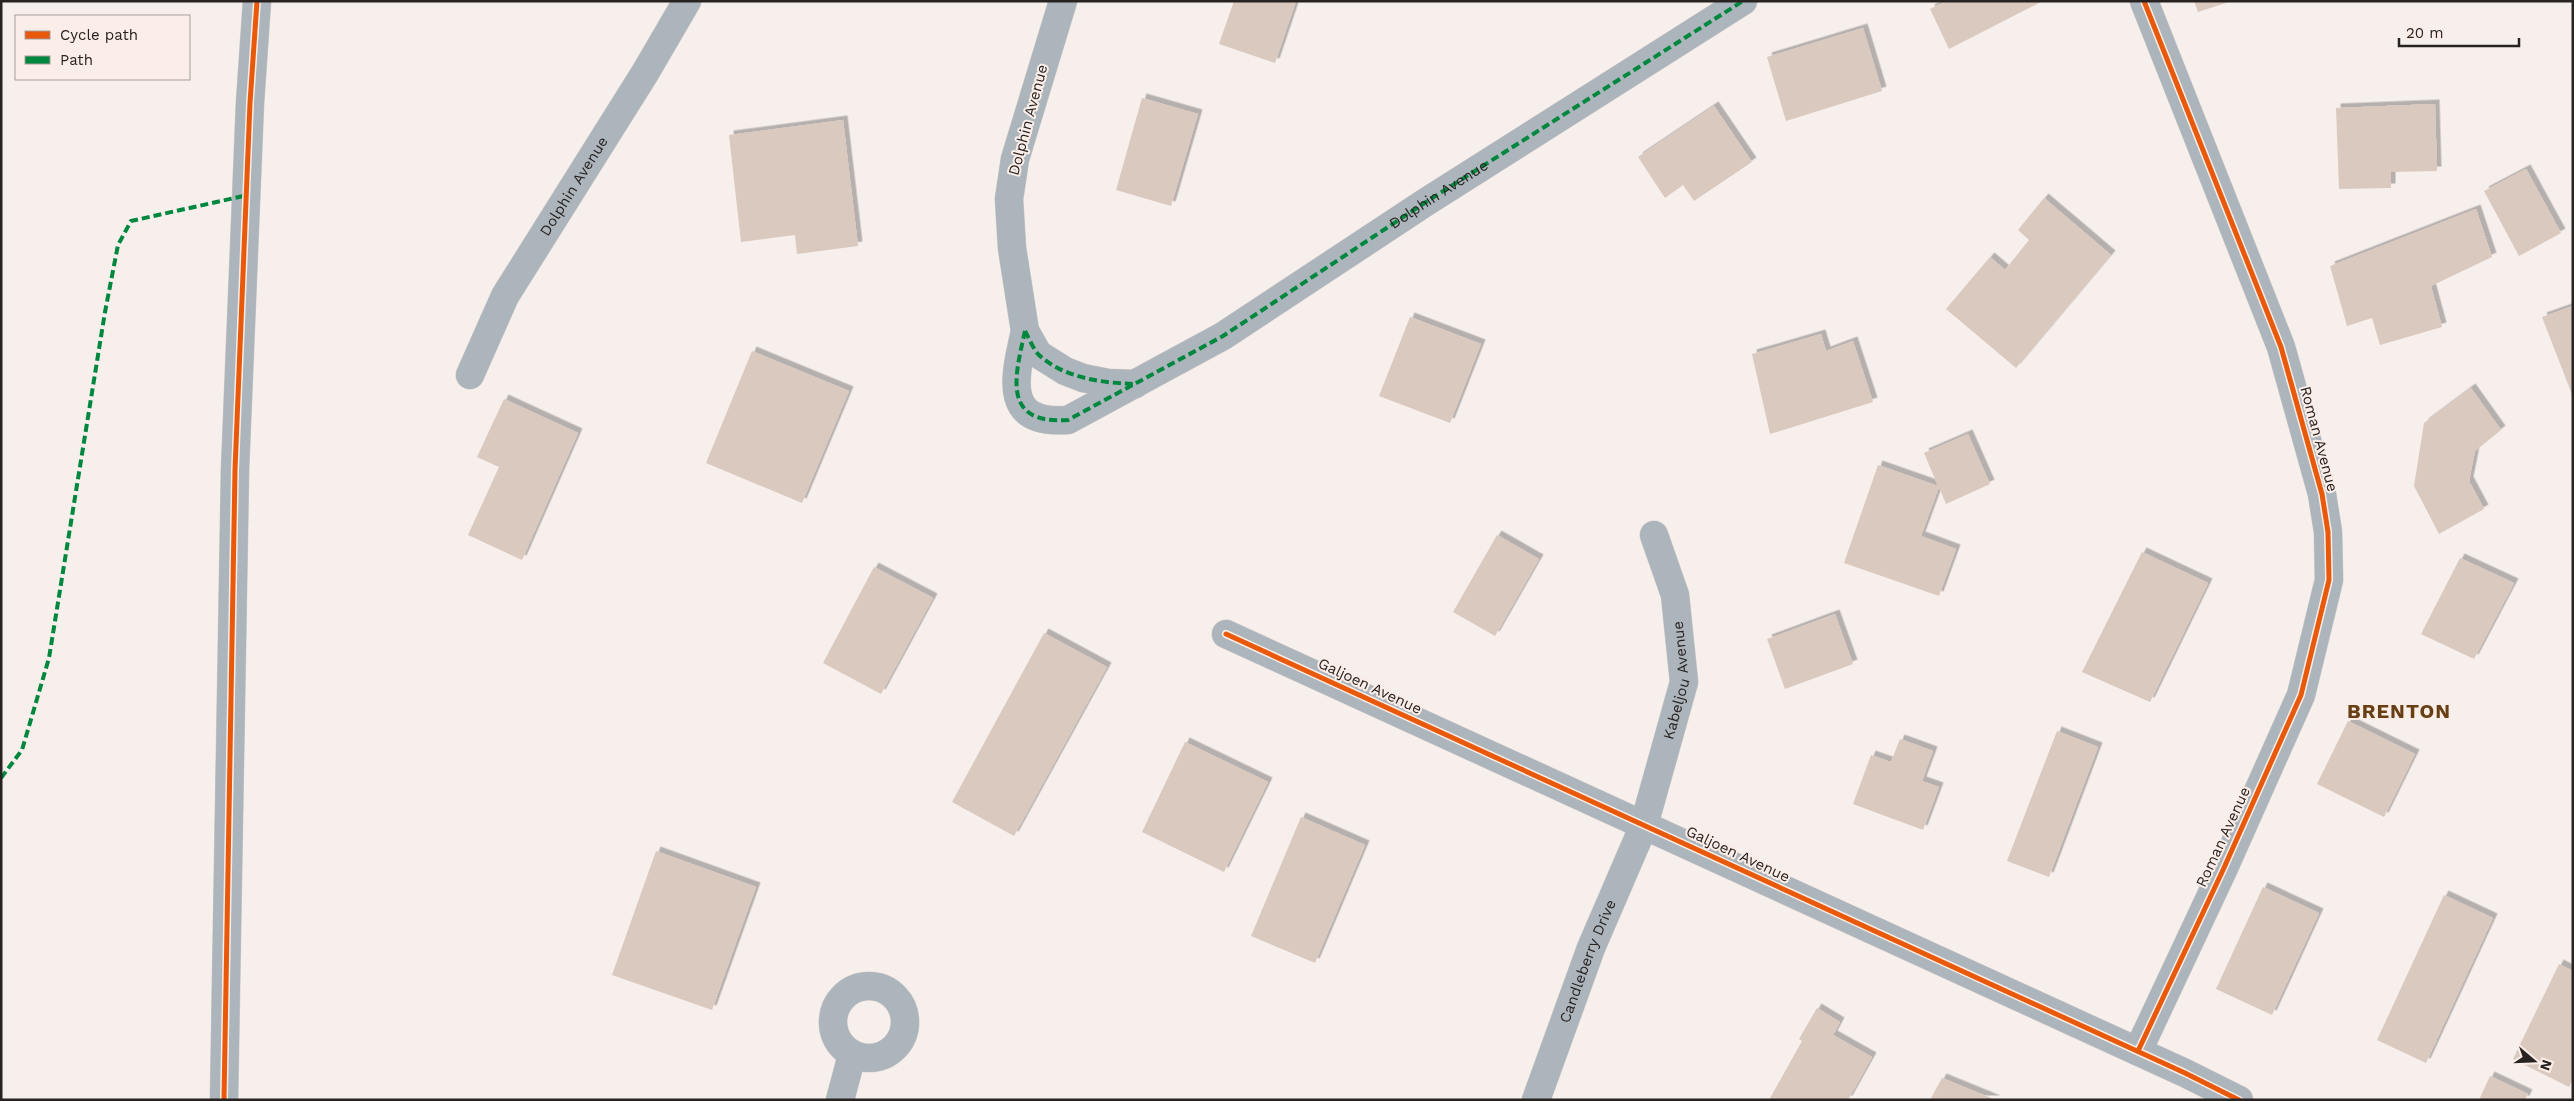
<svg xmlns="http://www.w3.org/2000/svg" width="2574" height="1101" viewBox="0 0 2574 1101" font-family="'Work Sans',sans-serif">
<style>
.building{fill:#dac9be;filter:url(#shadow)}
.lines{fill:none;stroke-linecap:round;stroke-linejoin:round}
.minor-casing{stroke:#d1cbc8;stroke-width:29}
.minor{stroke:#acb5bc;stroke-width:28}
.quiet{stroke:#00873e;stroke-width:4;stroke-dasharray:8 4;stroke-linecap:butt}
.cycleway-casing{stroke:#fbeee8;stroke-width:8}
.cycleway{stroke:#e8590c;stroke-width:5}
.labels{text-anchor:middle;stroke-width:4;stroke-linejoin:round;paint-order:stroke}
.street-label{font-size:15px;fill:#282321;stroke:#fbeee8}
.district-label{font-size:20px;font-weight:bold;letter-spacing:1px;fill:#683f14;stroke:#fbeee8}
</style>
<defs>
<filter id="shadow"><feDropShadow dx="4.5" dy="-4.5" stdDeviation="0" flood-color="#0004"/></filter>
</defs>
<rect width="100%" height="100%" fill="#f7efec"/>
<g class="building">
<polygon points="1234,1 1296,1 1275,63 1219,44"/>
<polygon points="1946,1 2043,1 1949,49 1930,9"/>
<polygon points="2194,1 2229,1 2229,2 2198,12"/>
<polygon points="1863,28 1882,91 1786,121 1767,57"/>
<polygon points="1142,98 1198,114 1171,206 1116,190"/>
<polygon points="2435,104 2437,171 2391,172 2391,188 2339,189 2336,108"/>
<polygon points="1714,106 1752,162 1694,201 1683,185 1665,198 1638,157"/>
<polygon points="843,120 858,246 797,254 795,235 741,242 729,135"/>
<polygon points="2526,169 2561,233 2519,256 2484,191"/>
<polygon points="2044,198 2111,255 2016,368 1946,309 1990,257 2005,270 2029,240 2018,230"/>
<polygon points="2476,209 2492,257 2431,286 2442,327 2380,345 2372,318 2347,326 2330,266"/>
<polygon points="2573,306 2573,397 2542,317"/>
<polygon points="1410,317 1481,344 1450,423 1379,396"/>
<polygon points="1821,334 1826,351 1853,341 1873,402 1770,434 1752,354"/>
<polygon points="752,351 849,391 802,503 706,463"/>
<polygon points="2471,388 2501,430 2475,451 2469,481 2484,509 2439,534 2414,486 2424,423"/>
<polygon points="504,399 578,433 522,560 468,535 499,467 477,457"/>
<polygon points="1968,434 1990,484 1946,504 1939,487 1921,536 1956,549 1939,596 1844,563 1878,465 1938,486 1924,453"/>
<polygon points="1497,535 1539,559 1495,636 1453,612"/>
<polygon points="2142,552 2208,583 2150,702 2082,672"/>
<polygon points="2460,558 2514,583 2474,659 2421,634"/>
<polygon points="874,567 933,598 881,694 823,663"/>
<polygon points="1835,614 1853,664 1785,689 1767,639"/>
<polygon points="1044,633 1107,667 1014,836 952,802"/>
<polygon points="2348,721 2415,754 2384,817 2317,784"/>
<polygon points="2057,731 2098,747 2049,877 2007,861"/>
<polygon points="1900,739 1933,751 1922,781 1939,787 1923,830 1853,804 1871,755 1891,762"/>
<polygon points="1185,742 1268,782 1224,872 1142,832"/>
<polygon points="1301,817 1365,845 1315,963 1251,936"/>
<polygon points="656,851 756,887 712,1010 612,975"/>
<polygon points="2263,887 2319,913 2272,1015 2216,989"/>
<polygon points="2444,895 2493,918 2426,1063 2377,1040"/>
<polygon points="2559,964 2573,971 2573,1079 2569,1087 2513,1059"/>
<polygon points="1817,1008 1840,1022 1833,1035 1872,1057 1848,1100 1769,1100 1802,1041 1799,1039"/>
<polygon points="2490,1076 2528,1094 2525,1100 2479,1100"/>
<polygon points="1942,1078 1996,1100 1930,1100"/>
</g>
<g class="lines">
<g class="minor-casing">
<g id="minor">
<polyline points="1063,1 1015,159 1009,199 1012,248 1025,331 1038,354 1065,371 1083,378 1108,383 1135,384"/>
<path id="s1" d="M1025,331c-10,45 -24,94 43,89l155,-84 203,-134 317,-201"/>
<path id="s2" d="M470,375l35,-79 140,-223 42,-72"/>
<polyline points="1226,634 2185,1073 2239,1100"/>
<circle cx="869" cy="1022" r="36"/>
<polyline points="2138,1051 2223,870 2301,695 2329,580 2328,532 2322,494 2281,347 2144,1"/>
<polyline points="224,1100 235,470 250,103 257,1"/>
<polyline points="840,1100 852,1055"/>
<path id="s3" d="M1536,1100l55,-152 53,-123 40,-143 -9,-87 -21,-60"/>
</g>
</g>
<use href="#minor" class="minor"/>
<g class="quiet">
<path d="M1025,331c-10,45 -24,94 43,89l155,-84 203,-134 317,-201"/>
<path d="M1025,331c4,7 8,18 14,24 25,23 63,28 96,29"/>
<polyline points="1,778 22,750 49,658 105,312 118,245 131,221 248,195"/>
</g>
<g class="cycleway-casing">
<g id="cycleway">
<polyline points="1226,634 2185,1073 2239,1100"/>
<polyline points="2138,1051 2223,870 2301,695 2329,580 2328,532 2322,494 2281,347 2144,1"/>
<polyline points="224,1100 235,470 250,103 257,1"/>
</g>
</g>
<use href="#cycleway" class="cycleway"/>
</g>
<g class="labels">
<g class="street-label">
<text transform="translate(1028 120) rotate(-75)" y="5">Dolphin Avenue</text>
<text dy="5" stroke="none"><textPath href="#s2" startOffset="216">Dolphin Avenue</textPath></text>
<text dy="5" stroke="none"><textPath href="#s1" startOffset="561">Dolphin Avenue</textPath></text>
<text transform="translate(2319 439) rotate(75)" y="5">Roman Avenue</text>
<text dy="5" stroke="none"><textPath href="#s3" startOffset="445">Kabeljou Avenue</textPath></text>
<text transform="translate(1370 686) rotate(25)" y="5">Galjoen Avenue</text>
<text transform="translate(2223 837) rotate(-65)" y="5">Roman Avenue</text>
<text transform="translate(1738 854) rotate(25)" y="5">Galjoen Avenue</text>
<text dy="5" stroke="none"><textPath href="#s3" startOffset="148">Candleberry Drive</textPath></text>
</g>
<g class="district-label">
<text x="2399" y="718">BRENTON</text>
</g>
</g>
<rect width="2574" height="1101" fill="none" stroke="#282321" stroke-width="5"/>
<rect x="15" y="15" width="175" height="65" fill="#fbeee8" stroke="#a79d98"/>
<rect x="25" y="31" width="25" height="8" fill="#e8590c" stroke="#a79d98"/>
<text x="60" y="40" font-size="15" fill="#282321">Cycle path</text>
<rect x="25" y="56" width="25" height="8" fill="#00873e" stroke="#a79d98"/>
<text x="60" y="65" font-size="15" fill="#282321">Path</text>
<g transform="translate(2534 1061) rotate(109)" stroke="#fbeee8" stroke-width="4" paint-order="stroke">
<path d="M0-4L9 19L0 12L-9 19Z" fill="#282321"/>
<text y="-8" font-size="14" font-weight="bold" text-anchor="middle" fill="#282321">N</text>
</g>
<path d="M2399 38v8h120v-8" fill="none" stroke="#282321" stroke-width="2.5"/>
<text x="2406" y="38" font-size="15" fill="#282321" stroke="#fbeee8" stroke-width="4" paint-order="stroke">20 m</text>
</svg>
